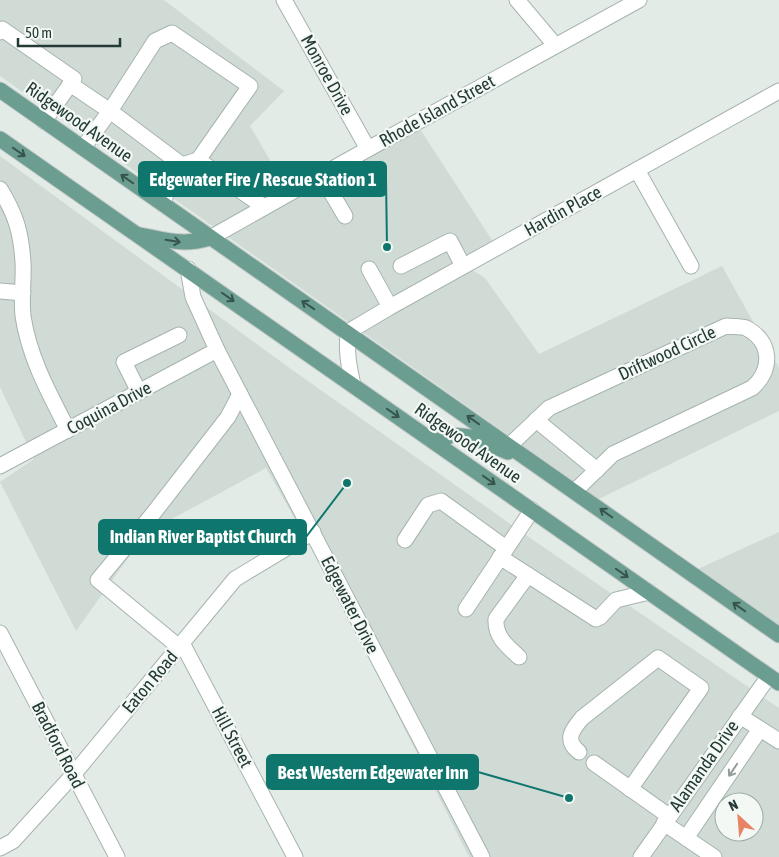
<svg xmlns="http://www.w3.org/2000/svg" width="779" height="857" viewBox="0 0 779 857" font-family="'Asap Condensed',sans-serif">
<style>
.built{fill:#d1dbd6;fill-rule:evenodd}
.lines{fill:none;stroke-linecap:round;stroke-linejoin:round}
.minor-tunnel{stroke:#bdc8c3;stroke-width:15;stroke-dasharray:15 8;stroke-linecap:butt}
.minor-casing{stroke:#a6b3ae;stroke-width:17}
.major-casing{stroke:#c2c8c6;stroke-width:17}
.minor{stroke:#fff;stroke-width:15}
.major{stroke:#6b9d90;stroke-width:15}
.oneway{stroke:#36544c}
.oneway2{stroke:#929d9a}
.labels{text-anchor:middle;stroke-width:4.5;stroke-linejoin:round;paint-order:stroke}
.street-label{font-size:18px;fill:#243b35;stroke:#f3f8f5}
.leader{fill:none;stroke:#0f766e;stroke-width:2}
.callout-dot{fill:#0f766e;stroke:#f3f8f5;stroke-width:2}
.callout{fill:#0f766e;stroke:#0f766e;stroke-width:2}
.callout-label{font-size:19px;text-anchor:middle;font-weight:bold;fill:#fff}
</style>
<rect width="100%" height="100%" fill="#e3ebe7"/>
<g class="built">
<polygon points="0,0 164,0 284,91 250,126 288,191 418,126 501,254 471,269 485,278 539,354 722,266 779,368 779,411 599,499 0,76"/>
<path d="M0,156l291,213 245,173 243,166v149h-310l-98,-195 -58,-111 -47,-83 -120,65 -70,98 -76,-149 34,-23 -34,-72zM724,802h30v30h-30z"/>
<polygon points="779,532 779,625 698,569"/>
</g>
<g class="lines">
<polyline class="minor-tunnel" points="209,178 219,185"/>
<g class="minor-casing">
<g id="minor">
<polyline points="284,0 368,149"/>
<polyline points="517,0 555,45"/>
<polyline points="0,32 2,29 74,79 44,121"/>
<polyline points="70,84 110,111 155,41 172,33 250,86 198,160 182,165"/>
<polyline points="83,148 110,111 182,165 171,178 163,204"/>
<polyline points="198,160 214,171"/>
<polyline points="637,170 691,266"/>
<polyline points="321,175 345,216"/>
<polyline points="224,179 264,207"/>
<path d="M0,189c16,26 21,43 23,73 1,17 -2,36 0,54 6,41 26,77 45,114"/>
<polyline points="210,238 368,149 639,0"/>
<polyline points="401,266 450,241 463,266"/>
<polyline points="188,269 193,297 217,350 482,857"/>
<polyline points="369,269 390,307"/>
<polyline points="0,291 23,293"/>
<path d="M353,385c-4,-18 -7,-34 -5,-53l42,-25 389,-216"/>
<polyline points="139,392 124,362 179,335"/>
<polyline points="536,420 597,470"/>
<path d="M509,446l40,-38 177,-82c6,1 15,0 20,2 26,13 27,42 6,60l-139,66 -38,37"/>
<polyline points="0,466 217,350"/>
<polyline points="405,540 428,505 441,501 506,548"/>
<polyline points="500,557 596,619 600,617 616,600 649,592"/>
<polyline points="466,609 532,510"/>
<polyline points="0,633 117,857"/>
<polyline points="182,643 295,857"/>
<polyline points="179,647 98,580 152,515 228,417 240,394"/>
<path d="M519,657c-12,-11 -24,-20 -23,-38l32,-44"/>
<polyline points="740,716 779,741"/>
<path d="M579,752c-15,-12 -7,-22 3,-34l76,-60 43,30 -71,101"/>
<polyline points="594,763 669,816"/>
<polyline points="664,823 714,857"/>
<polyline points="686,838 760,729"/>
<polyline points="0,848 13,841 73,775 235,579 313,532"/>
<polyline points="641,857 769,676"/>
</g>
</g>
<g class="major-casing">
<g id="major">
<polyline points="0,90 779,635"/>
<polyline points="0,139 779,683"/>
<path d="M140,235c27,5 43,11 70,3"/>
<polyline points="435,442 452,435 471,437 508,452"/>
</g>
</g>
<use href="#minor" class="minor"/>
<use href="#major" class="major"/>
</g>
<defs><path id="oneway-shaft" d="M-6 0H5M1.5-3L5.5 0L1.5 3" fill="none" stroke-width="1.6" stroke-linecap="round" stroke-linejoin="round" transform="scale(1.25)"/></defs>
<g class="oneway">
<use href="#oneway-shaft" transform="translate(19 152) rotate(35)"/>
<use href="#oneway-shaft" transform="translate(127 179) rotate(-145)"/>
<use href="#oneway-shaft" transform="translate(173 241) rotate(10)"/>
<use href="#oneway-shaft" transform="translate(228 297) rotate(35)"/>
<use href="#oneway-shaft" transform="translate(308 305) rotate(-146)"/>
<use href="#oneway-shaft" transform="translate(393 413) rotate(35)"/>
<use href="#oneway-shaft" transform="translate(473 420) rotate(-145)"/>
<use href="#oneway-shaft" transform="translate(489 480) rotate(35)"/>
<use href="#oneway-shaft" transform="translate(606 513) rotate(-145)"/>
<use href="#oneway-shaft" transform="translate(622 573) rotate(35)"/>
<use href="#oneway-shaft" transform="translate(739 607) rotate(-145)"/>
</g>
<use class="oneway2" href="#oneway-shaft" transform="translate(733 770) rotate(124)"/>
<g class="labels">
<g class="street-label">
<text transform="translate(327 75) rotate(61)" y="6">Monroe Drive</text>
<text transform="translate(437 111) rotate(-29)" y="6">Rhode Island Street</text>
<text transform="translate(79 122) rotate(35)" y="6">Ridgewood Avenue</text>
<text transform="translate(563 211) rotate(-29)" y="6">Hardin Place</text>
<text transform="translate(667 353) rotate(-25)" y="6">Driftwood Circle</text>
<text transform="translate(109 408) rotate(-28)" y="6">Coquina Drive</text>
<text transform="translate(468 443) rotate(35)" y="6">Ridgewood Avenue</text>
<text transform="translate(350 605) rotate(63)" y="6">Edgewater Drive</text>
<text transform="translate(150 682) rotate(-50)" y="6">Eaton Road</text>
<text transform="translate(232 737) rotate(62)" y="6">Hill Street</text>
<text transform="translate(58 745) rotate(63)" y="6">Bradford Road</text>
<text transform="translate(704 766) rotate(-55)" y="6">Alamanda Drive</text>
</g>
</g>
<path class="leader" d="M387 247L386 179M347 483L306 537M569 798L478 772"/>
<g class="callout-dot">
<circle cx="387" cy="247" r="5"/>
<circle cx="347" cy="483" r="5"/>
<circle cx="569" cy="798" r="5"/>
</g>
<g class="callout">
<rect x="139" y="162" width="247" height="34" rx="5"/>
<rect x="99" y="520" width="207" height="34" rx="5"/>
<rect x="267" y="755" width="211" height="34" rx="5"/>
</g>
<g class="callout-label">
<text x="263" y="186">Edgewater Fire / Rescue Station 1</text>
<text x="203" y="543">Indian River Baptist Church</text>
<text x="373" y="779">Best Western Edgewater Inn</text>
</g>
<g transform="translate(739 817) rotate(334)"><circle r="24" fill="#f3f8f5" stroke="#a0aca8"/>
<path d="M0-4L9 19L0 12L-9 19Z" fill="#e78465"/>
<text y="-8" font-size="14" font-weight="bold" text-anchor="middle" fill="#243b35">N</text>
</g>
<path d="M18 38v8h102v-8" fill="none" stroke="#243b35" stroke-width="2.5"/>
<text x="25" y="38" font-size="15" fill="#243b35" stroke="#f3f8f5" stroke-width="4" paint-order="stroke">50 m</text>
</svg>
